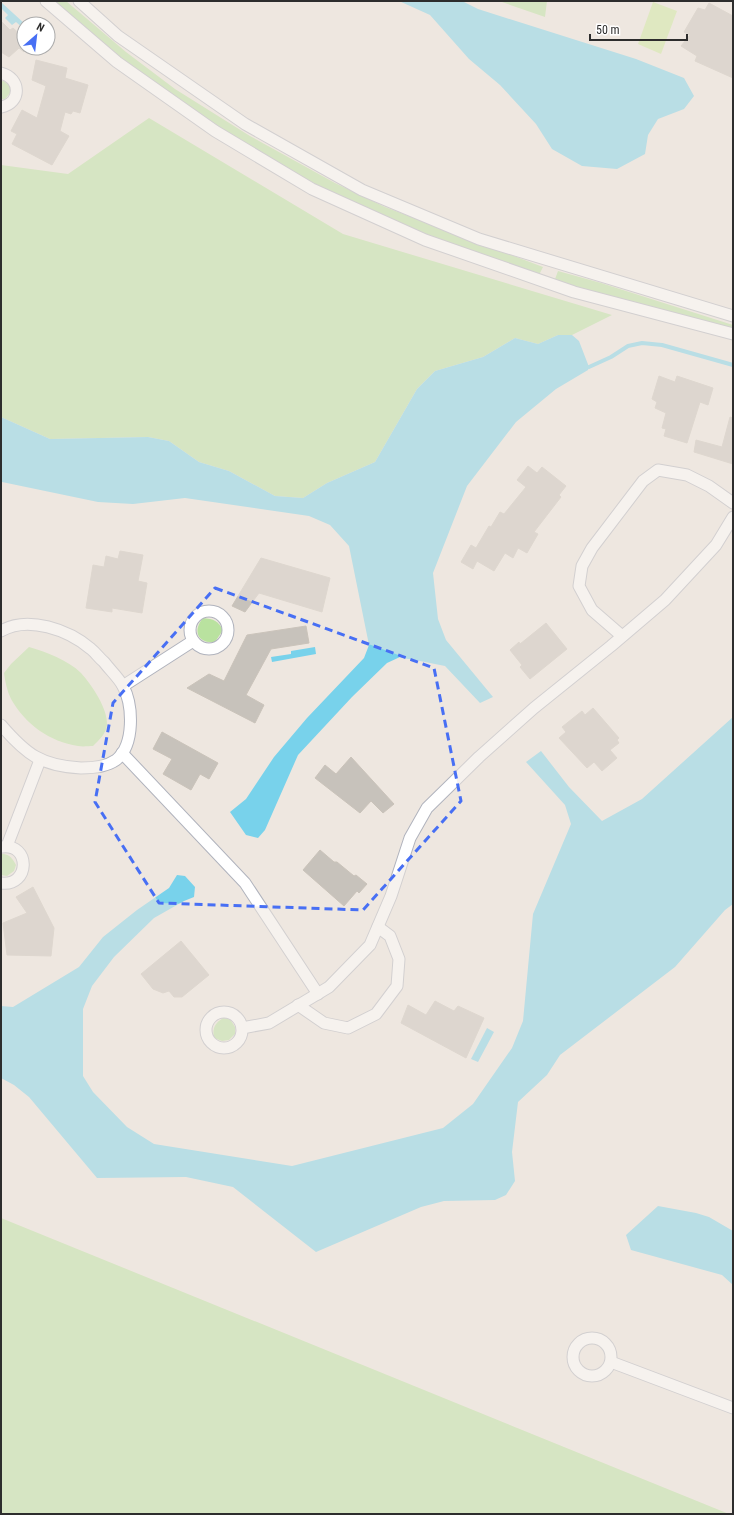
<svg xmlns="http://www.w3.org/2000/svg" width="734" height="1515" viewBox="0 0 734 1515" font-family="'Roboto Condensed',sans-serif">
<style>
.green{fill:#b9e29f}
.pitch{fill:#cce99b}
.water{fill:#78d2eb}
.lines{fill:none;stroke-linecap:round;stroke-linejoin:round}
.stream{stroke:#78d2eb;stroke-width:4}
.building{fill:#c7c2bb;stroke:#cac3ba}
.street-casing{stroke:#b0b3bd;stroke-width:13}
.street{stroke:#fff;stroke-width:11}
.marked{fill:none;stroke:#476ff4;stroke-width:3;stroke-dasharray:8 5;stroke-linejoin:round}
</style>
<rect width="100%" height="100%" fill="#eee7e0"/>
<g class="green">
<polygon points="53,1 66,1 126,52 175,89 250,136 335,183 385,207 543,267 539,275 438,240 333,194 269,158 197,116 140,74"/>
<polygon points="499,1 547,1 545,17"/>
<polygon points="1,81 4,81 10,86 10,93 5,99 1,99"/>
<polygon points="149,118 343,234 612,315 572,335 558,335 538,344 515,338 483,357 435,371 417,389 375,462 327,483 303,498 275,496 229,471 199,462 169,441 148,437 50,439 1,417 1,165 68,174"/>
<polygon points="558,271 601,283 733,325 733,331 554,282"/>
<path d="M203,618c11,1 15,3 20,12l-8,12c-17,2 -23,-11 -12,-24z"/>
<path d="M29,647c17,5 39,13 52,26 11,12 27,36 26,52 -1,9 -8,15 -14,21 -4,0 -10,1 -15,0 -28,-4 -53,-22 -67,-47 -4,-8 -6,-18 -7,-26l7,-9z"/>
<path d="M1,854c8,-1 12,5 15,11l-2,6 -7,5 -6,-1z"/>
<path d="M223,1018l7,1 5,8v7l-6,6 -7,1 -8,-3c-2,-10 1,-15 9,-20z"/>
<polygon points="1,1218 729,1514 1,1514"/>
</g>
<polygon class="pitch" points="653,2 677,11 661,54 638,44"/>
<g class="water">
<polygon points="399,1 462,1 478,9 636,59 684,78 694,96 684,109 658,119 648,135 645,154 617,169 582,166 552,149 536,124 500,85 469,59 430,15"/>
<polygon points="2,3 25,24 24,24 24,29 16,22 12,25 5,18 8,15 1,8"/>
<polygon points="558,335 572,335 579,341 589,367 588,370 556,389 516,422 467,486 433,573 438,619 446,640 493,697 480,703 445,666 400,657 387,663 352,697 298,755 265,830 258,838 246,835 230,812 246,799 274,757 307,718 364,658 369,645 349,546 330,525 309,516 185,498 133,504 98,502 2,482 1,417 50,439 148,437 169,441 199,462 229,471 275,496 303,498 327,483 375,462 417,389 435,371 483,357 515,338 538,344"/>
<polygon points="315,647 316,654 272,662 271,657 291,654 291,651"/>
<polygon points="733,717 733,904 725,910 675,967 560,1055 547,1075 518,1102 512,1152 515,1181 506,1195 495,1200 444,1201 421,1207 316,1252 233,1187 186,1177 97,1178 29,1097 14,1085 1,1078 1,1006 13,1007 79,967 103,937 137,910 169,888 177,875 185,876 195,887 194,897 184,901 154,918 114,957 92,986 83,1009 83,1076 93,1092 127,1127 154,1144 292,1166 443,1128 473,1104 512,1048 523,1021 533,914 571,824 565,805 526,762 541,751 569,787 602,821 642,799"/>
<polygon points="487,1028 494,1032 478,1062 471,1059"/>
<polygon points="658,1206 696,1213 709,1217 733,1231 733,1285 722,1275 631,1250 626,1235"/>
</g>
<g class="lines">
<polyline class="stream" points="589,367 611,357 628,346 642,343 662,345 733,365"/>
</g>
<g class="building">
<polygon points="709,3 733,16 733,78 695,61 697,56 681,46 690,35 684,32 698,8 705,10"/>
<polygon points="1,21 10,30 13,28 24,38 24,52 19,48 9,57 1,52"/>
<polygon points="36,60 67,68 65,78 88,85 80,113 73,111 71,114 65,112 60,131 69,136 52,165 12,144 17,134 11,131 22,110 37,118 46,86 32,80"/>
<polygon points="659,376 675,382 677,376 713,388 708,405 700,402 687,443 664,436 666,429 662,428 666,413 655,408 657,402 652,399"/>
<polygon points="730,417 733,418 733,464 694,452 696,440 722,447"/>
<polygon points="528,466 537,473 542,467 566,486 559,495 561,497 534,532 538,534 527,553 518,548 513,558 505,553 494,571 477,561 473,569 461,562 471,545 476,548 489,526 491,527 500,512 504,514 526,487 517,480"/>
<polygon points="120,551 143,555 138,581 147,583 142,613 112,608 112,612 86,608 93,565 104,567 106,556 118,559"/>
<polygon points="261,558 330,578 322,612 259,593 245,612 232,606"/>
<polygon points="546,623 567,649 530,679 520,667 522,665 510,650 519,642 520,644"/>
<polygon points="306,626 309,643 271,649 246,695 264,705 255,723 187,688 209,674 224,681 247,635"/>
<polygon points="593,708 619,738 617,740 619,743 610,750 617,758 602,771 594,762 587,768 559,738 566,732 562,727 582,711 585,715"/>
<polygon points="162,732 218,763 209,779 200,774 191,790 163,774 172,759 153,749"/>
<polygon points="351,757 394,804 383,813 371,801 360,813 315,778 325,765 336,774"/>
<polygon points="320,850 334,862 337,862 354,876 356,875 367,884 359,893 357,891 344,906 303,870"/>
<polygon points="33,887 54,928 51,956 7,955 3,923 27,913 16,897"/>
<polygon points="181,941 209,975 182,997 174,997 169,991 163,993 153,989 141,974"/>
<polygon points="435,1001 454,1011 458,1006 484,1018 466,1058 401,1023 408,1005 426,1015"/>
</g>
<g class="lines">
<g class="street-casing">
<g id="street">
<polyline points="46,1 117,62 215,131 312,189 425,240 574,292 733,334"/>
<polyline points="79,1 118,36 245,124 362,190 479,239 733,316"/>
<path d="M1,73c20,5 21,30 0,34"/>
<circle cx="209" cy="630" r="19"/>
<path d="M1,631c27,-16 68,-1 90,18 5,4 8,9 13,13 6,8 14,15 19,24 10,19 12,59 -7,74 -10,7 -24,8 -35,8 -40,-2 -55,-14 -80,-43"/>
<polyline points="622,636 592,610 579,586 582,566 592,548 643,481 658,470 687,475 709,486 733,503"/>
<polyline points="123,686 193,641"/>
<polyline points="122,753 245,883 318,994"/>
<polyline points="7,846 40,760"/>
<path d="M1,883c29,4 30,-40 1,-36"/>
<polyline points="298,1005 324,1023 348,1028 376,1014 397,986 399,959 390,936 378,927"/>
<circle cx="224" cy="1030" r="18"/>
<polyline points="242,1028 269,1023 329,987 370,945 391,896 410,838 427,808 479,757 534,708 611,646 665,600 716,545 733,517"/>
<circle cx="592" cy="1357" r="19"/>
<polyline points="611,1362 733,1408"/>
</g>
</g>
<use href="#street" class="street"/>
</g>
<path d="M0 0H734V1515H0ZM215,588l219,80 27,133 -98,109 -204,-7 -64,-101 18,-99z" fill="#eee7e0" fill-opacity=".55" fill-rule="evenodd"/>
<path class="marked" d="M215,588l219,80 27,133 -98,109 -204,-7 -64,-101 18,-99z"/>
<rect width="734" height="1515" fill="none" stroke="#2d2d2d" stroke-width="4"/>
<g transform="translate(36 36) rotate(28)"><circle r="19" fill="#ffffff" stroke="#ababab"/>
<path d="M0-3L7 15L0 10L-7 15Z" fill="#476ff4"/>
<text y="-6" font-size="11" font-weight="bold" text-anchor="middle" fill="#2d2d2d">N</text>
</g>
<path d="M590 34v6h97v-6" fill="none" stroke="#2d2d2d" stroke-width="2"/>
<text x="596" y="34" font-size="12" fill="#2d2d2d" stroke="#ffffff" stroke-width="3" paint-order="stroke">50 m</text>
</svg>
